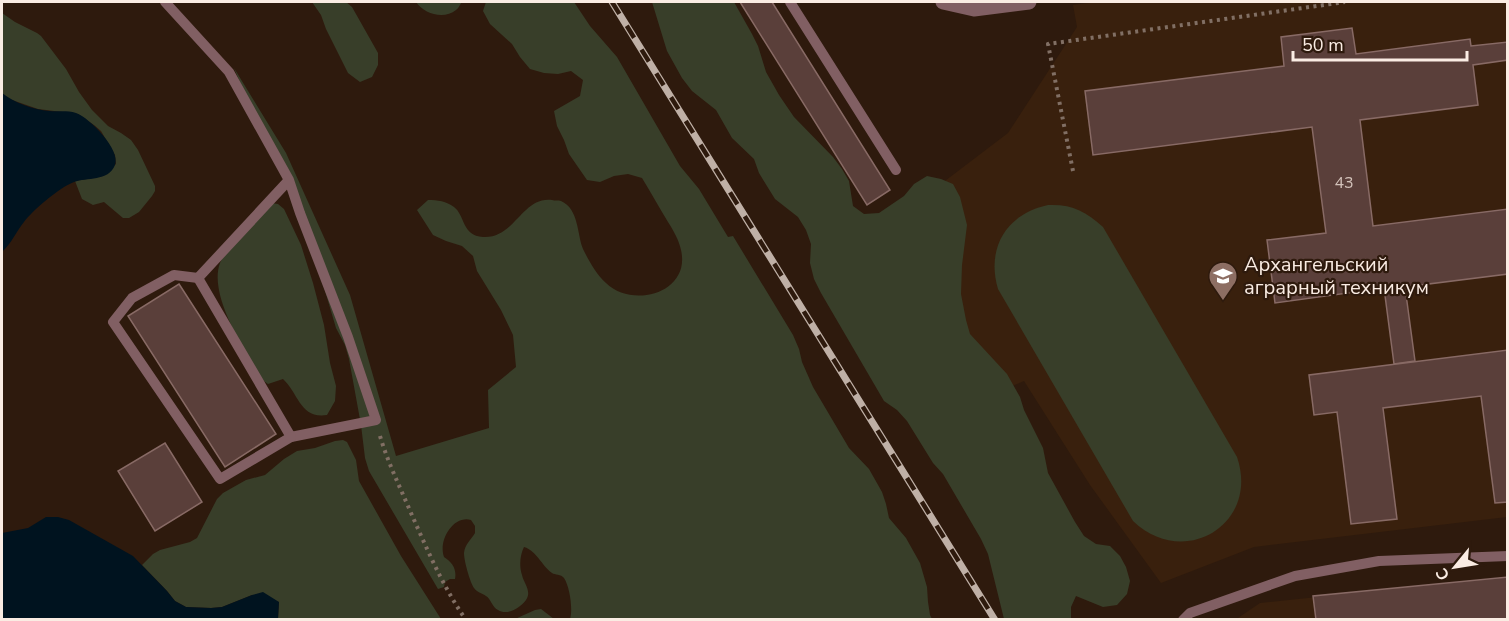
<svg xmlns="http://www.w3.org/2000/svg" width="1509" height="621" viewBox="0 0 1509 621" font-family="'Nunito Sans',sans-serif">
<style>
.built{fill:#39200d}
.green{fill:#383e29}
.water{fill:#00131f}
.building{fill:#5a3f3a;stroke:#886a65;stroke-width:1.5}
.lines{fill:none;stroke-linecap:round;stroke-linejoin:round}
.path{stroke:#816f64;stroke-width:4;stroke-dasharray:3 4.5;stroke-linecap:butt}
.service{stroke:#815f63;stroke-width:10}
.minor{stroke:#815f63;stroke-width:15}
.rail-casing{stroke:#bfb0a6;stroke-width:7}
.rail{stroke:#2e1a0d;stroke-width:4.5;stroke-dasharray:14;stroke-linecap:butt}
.labels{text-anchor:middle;stroke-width:4.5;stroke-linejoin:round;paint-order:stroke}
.number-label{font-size:16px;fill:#d2c1b9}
.poi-label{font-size:20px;fill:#faece3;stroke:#2e1a0d;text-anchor:start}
</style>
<rect width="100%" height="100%" fill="#2e1a0d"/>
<g class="built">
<polygon points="1096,2 1507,2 1507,517 1254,547 1161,583 1090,485 1024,381 994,394 891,222 1008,133 1077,27 1073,5"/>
<polygon points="1507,577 1507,619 1235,620 1260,603"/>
</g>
<g class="green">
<polygon points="312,2 346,2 352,7 378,53 378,65 372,77 360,82 348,73 326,29 321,15"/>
<path d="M416,2h46c-2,2 -3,6 -6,8 -12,10 -32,4 -40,-8z"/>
<path d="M486,2h88l16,24 27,31 63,109 19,23 29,48 5,-1 60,99 6,14 3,13 11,25 36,61 20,21 13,23 4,12 3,14 17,20 14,25 7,24 1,15 2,13 2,4h-362c3,-9 0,-32 -6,-41 -3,-4 -9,-3 -12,-5 -11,-8 -15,-22 -28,-26 -4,8 -5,19 -2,28 2,9 10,16 4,25 -6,8 -19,16 -28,10 -6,-3 -7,-11 -12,-14 -4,-3 -8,-3 -12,-8 -4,-6 -10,-27 -10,-35 1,-9 7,-13 11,-20v-7l-4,-6c-18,-5 -33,21 -27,37 8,5 13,12 11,22h-5l-5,3 -1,5 -6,2 -69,-118 -4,-13 -4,-33 -12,-66 -4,-14 -9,-17 -34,-115 -39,-76 -29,-69 52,85 64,142 46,161 93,-28 -1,-38 28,-23 -3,-32 -12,-25 -24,-39 -4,-15 -11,-10 -16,-5 -13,-6 -16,-25 11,-10c10,0 18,1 26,7 11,8 8,29 29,30 32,2 39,-41 69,-37 3,1 6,0 9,1 18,8 16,33 22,48 6,12 13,25 23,34 26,26 85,10 75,-33 -2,-10 -8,-20 -13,-28 -9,-15 -17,-29 -26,-44l-14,-4 -14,2 -14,6 -13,-2 -18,-26 -5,-14 -7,-14 -3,-15 26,-15 3,-16 -12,-9 -13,3 -14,-1 -14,-4 -10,-12 -8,-13 -22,-20 -7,-13z"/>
<polygon points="652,2 734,2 752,34 758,46 766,72 779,95 794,117 833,157 842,169 849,181 853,206 864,214 879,213 904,196 914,184 927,176 941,179 953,184 960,197 967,225 962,265 961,294 966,320 970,334 1007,374 1020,397 1024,410 1043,448 1048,473 1075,522 1084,536 1096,544 1110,546 1120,556 1126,567 1130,581 1127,594 1117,605 1103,607 1076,596 1071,607 1071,619 1004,619 988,554 981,539 943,474 933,463 907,421 897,410 884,401 821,293 814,279 810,263 811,244 806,230 798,217 775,199 759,173 754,159 732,138 716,110 692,91 682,78 667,51"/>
<polygon points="2,13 15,22 37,33 41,36 66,69 79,92 92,110 108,126 121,133 131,140 138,150 155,186 155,191 152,196 139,212 129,218 123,218 104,202 93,205 82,199 75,181 102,176 116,164 115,155 101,131 94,125 78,114 38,109 9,99 2,93"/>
<path d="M264,202l14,2 6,5 17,36 12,38 11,42 6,38 6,23 -1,15 -8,14c-27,4 -28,-21 -44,-36l-15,5 -7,-5c-16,-28 -53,-84 -41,-116 3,-7 9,-13 14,-19 10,-14 20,-28 30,-42z"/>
<path d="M1048,205c24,-1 37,6 55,22l134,230c23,67 -53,113 -104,64l-135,-232c-12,-41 8,-75 50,-84z"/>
<polygon points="343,440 347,442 356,460 359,481 401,556 441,619 278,619 279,602 252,595 222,607 211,608 186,607 175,601 167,591 142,565 153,554 160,550 190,542 197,538 217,499 223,493 246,480 265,475 284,459 297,451 315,448 335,441"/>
<polygon points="541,609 554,619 515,619 535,610"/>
</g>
<g class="water">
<path d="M2,93c11,9 32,17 47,18 9,1 18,-1 27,2 14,5 45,37 39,52 -7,17 -28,12 -41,17 -14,5 -42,29 -50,40 -8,10 -13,22 -22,30z"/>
<polygon points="46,517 58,517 69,520 133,556 167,591 175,601 186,607 211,608 222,607 252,595 263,592 279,602 278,619 2,619 2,533 28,528"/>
</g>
<g class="building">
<polygon points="740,2 772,2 890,190 867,205"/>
<polygon points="1352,28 1356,54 1470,39 1471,46 1508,42 1508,60 1473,65 1478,105 1360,120 1373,226 1508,209 1508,274 1405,287 1415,361 1394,364 1384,288 1275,303 1267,240 1326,233 1312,127 1093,155 1085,91 1284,66 1281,37"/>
<polygon points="179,284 276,434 225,467 128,316"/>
<polygon points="1508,350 1508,502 1495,503 1481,396 1383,408 1397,519 1351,524 1337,412 1314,415 1309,375"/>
<polygon points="165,443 202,502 155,531 118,471"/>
<polygon points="1508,577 1508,620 1316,620 1313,596"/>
</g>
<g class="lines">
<g class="path">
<polyline points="1073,171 1048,44 1345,2"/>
<path d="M380,436c8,27 20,51 31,77 16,36 32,74 55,107"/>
</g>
<g class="service">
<polyline points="165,2 229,72 289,180 300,213 348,337 376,420 291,437 198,278 289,180"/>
<polyline points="790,2 896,170"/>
<polyline points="198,278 174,275 132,298 113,322 220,479 291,437"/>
<polyline points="1183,620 1190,613 1295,576 1379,561 1508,556"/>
</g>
<polyline class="minor" points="943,2 974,9 1029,2"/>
<g class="rail-casing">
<polyline id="rail" points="612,2 995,620"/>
</g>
<use href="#rail" class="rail"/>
</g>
<defs>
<g id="university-pin" transform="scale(1.5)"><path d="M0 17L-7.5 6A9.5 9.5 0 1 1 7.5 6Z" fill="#8d6e63" stroke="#2e1a0d"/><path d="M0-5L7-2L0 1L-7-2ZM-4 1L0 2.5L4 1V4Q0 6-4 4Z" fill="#fff"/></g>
</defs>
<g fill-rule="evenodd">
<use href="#university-pin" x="1223" y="276"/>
</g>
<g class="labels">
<g class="number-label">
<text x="1344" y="188">43</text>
</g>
<g class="poi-label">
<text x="1244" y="271">Архангельский<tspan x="1244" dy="23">аграрный техникум</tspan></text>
</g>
</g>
<rect width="1509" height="621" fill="none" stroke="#faece3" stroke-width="6"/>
<g transform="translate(1455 567) rotate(240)" stroke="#2e1a0d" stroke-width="4.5" paint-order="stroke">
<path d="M0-4.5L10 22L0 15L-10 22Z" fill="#faece3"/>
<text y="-9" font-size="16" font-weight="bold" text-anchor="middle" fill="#faece3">С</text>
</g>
<path d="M1293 51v9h174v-9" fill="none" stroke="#faece3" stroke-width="3"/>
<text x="1302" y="51" font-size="18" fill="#faece3" stroke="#2e1a0d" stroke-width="4.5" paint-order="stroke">50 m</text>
</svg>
